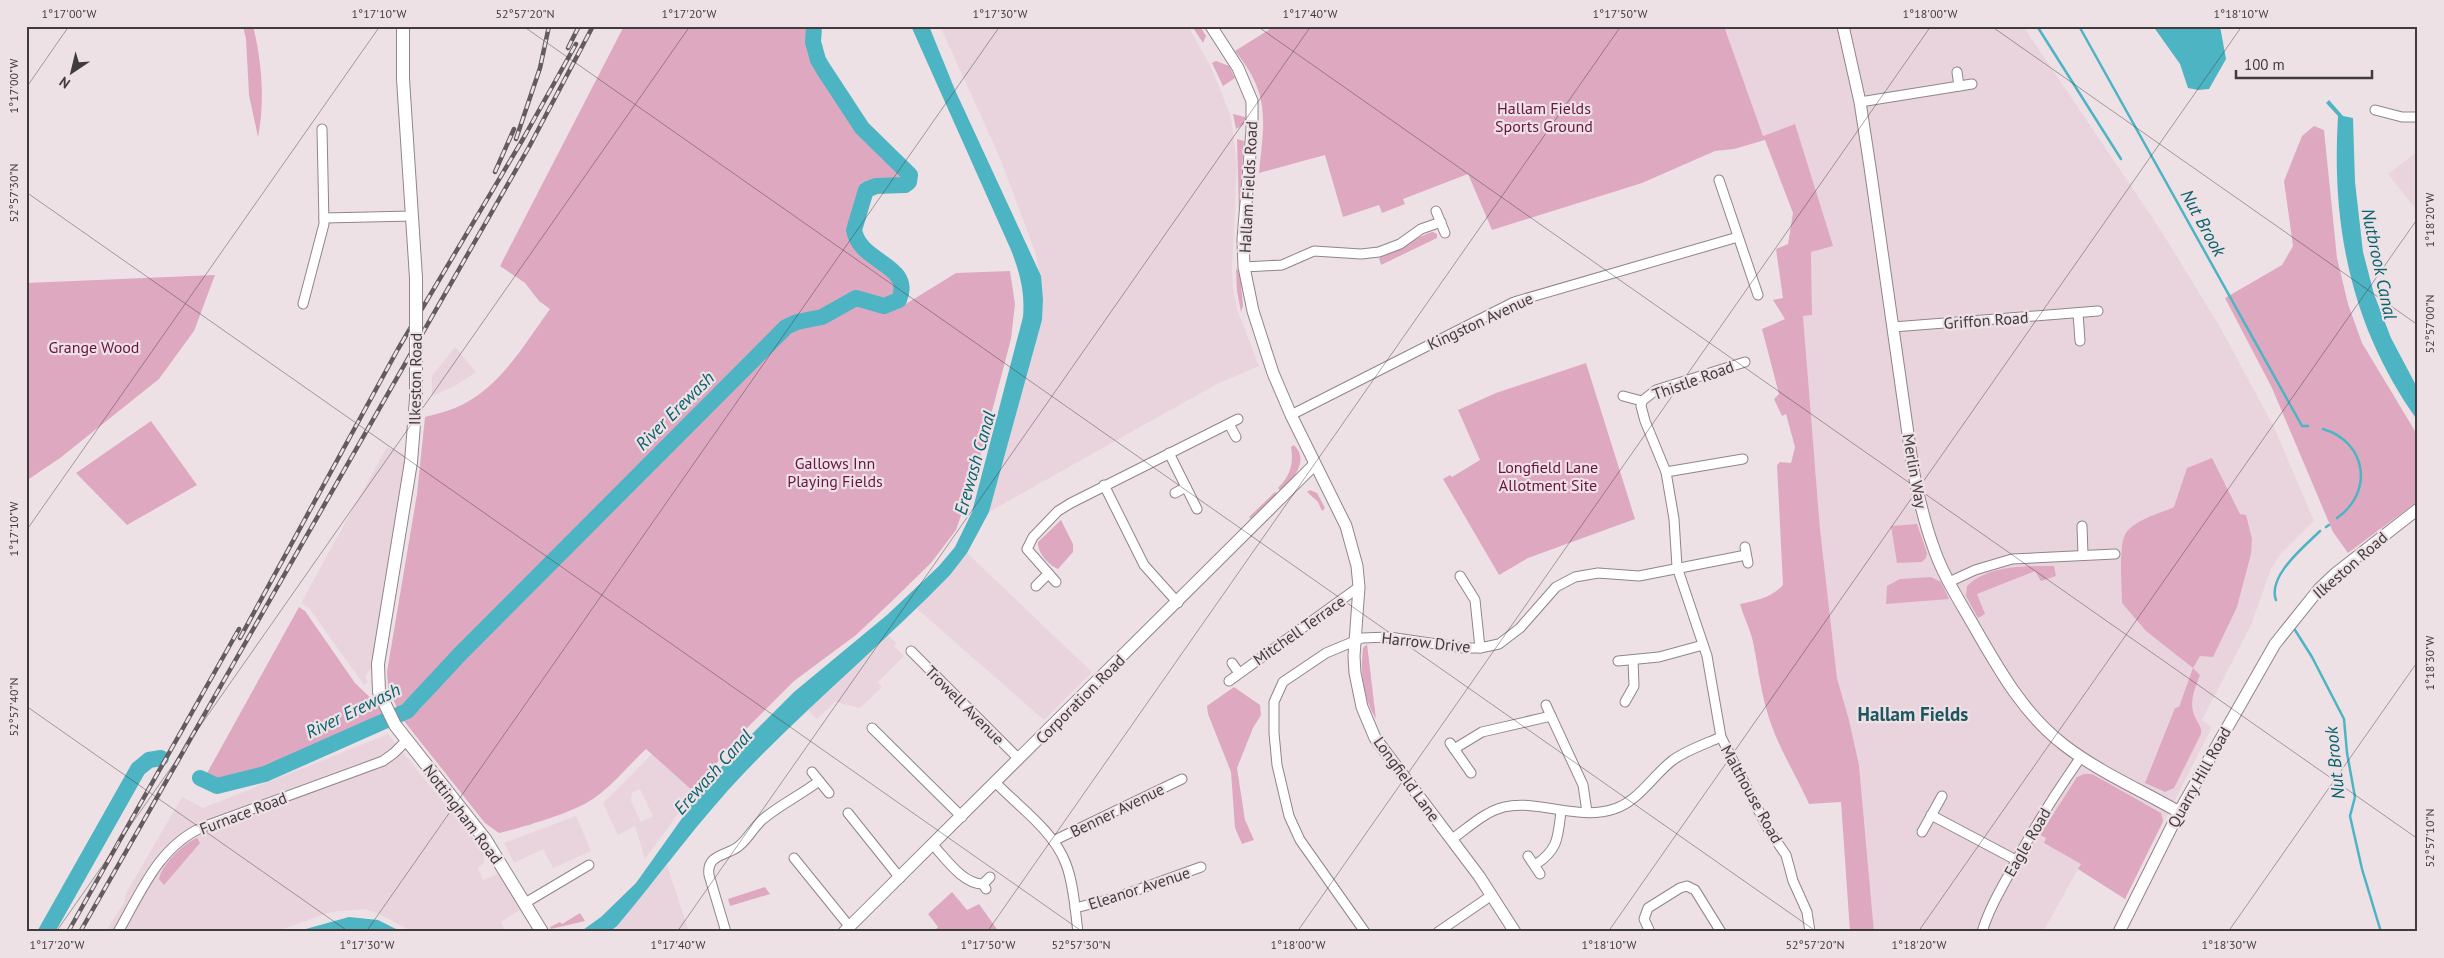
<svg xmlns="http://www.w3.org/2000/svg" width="2444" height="958" viewBox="0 0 2444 958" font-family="'PT Sans',sans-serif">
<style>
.built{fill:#e9d4dd;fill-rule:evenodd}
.green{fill:#dea9c0}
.water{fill:#4db4c3}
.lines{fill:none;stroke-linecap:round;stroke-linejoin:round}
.stream{stroke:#4db4c3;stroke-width:2.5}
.river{stroke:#4db4c3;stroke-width:16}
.street-casing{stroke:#908589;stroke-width:11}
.secondary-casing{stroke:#908589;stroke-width:13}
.primary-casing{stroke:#908589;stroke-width:14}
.street{stroke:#fff;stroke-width:9}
.secondary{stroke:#fff;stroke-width:11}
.primary{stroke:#fff;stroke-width:12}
.rail-casing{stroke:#625c5f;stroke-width:4.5}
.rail{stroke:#eee1e6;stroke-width:2.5;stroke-dasharray:8;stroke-linecap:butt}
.primary-bridge-casing{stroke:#908589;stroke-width:14;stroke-linecap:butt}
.primary-bridge{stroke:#fff;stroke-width:12}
.ticks{fill:none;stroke:#403b3d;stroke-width:1;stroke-opacity:0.45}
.labels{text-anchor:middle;stroke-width:4.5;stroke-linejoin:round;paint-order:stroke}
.park-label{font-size:16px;fill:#681343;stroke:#eee1e6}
.street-label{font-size:16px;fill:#403b3d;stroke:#eee1e6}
.water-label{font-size:18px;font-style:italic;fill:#06626c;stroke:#eee1e6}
.quarter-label{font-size:19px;font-weight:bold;fill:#1c565e;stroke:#eee1e6}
.neatline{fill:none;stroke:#403b3d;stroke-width:2}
.ticks-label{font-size:12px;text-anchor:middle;fill:#403b3d}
</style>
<rect width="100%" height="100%" fill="#eee1e6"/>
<g class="built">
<polygon points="940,26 1188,26 1211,67 1231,117 1237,163 1232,268 1233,288 1237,309 1259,366 1215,385 989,512 1042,320 1043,299 1036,254 1000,158"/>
<polygon points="1724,26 2023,26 2160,229 2220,327 2274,427 2314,521 2280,555 2271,569 2251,625 2202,720 2212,727 2125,899 2078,869 2043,932 1874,932 1859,765 1849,720 1837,678 1820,529 1803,316 1812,315 1811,251 1832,246 1795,125 1763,136"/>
<polygon points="2418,151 2418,212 2388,174"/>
<polygon points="455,347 476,372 455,386 432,396 432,376"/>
<polygon points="387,447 406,455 372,666 365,677 368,682 364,685 309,608 301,603"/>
<polygon points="967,553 1092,672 1044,720 916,608 950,575"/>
<polygon points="888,635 897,643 894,646 904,656 878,682 882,687 860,708 835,702 817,719 808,710"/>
<polygon points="388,734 483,851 484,862 478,868 483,880 498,874 520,910 501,922 506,932 413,932 377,913 364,909 331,912 275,932 105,932 124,903 126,893 182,797 203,808"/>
<path d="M652,754l42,38 -49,67 -10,-33 -17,9 -15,-32zM640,789l13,27 -12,6 -10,-21 1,-8z"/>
<polygon points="576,816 591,851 553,868 543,849 514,863 504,843"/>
<polygon points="667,865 689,932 609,932 617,926"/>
</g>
<g class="green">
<path d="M243,26h10c9,36 12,75 5,111l-9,-42 -3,-56z"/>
<path d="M624,26h186l-2,15 8,26 43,61 46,49 1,2 -5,3 -31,-1 -9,2 -3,24 -9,26c4,8 9,17 16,23 13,10 30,15 35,31l-11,12 -34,-7 -32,20 -28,3 -7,3 -120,117 -25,29 -108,108 -120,124 -18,12 -9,-21 -1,-15 30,-178 8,-77c10,-3 20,-5 30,-9 44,-18 68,-62 95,-99l-11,-8 -14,-18 -25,-17z"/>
<polygon points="1192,26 1200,26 1206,36 1203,43"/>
<path d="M1268,26h456l39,110 32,-12 38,122 -22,6 1,63 -9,1 17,213 17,149 12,42 10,45 15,167h-24l-9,-130 -32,2c-13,-29 -30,-55 -40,-86 -8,-25 -10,-45 -15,-71 -2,-14 -10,-29 -14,-43 17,-4 31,-6 43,-19l-6,-120 3,-3 11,1 4,-16 -9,-33 -4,2 -8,-17 5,-5 -17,-65 23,-10 -12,-19 10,-2 -7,-49 12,-5 5,-31 -28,-73 -31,9 -19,2 -73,32 -150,47 -24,-56 -65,25 2,5 -23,9 -3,-8 -36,12 -18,-62 -66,18c5,-52 12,-78 -24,-122l35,-22z"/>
<polygon points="1216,61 1229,66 1235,78 1223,86 1212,63"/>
<polygon points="1233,114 1245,117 1245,124 1236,129"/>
<polygon points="2314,126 2324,130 2337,258 2348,304 2362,343 2418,436 2418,501 2348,553 2333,532 2272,388 2225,298 2282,265 2293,246 2284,181 2302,136"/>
<polygon points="1237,139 1244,141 1239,214"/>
<path d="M1433,232l4,2v4l-56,27 -2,-7c15,-5 44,-25 54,-26z"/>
<polygon points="1236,269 1240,271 1243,306 1241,312 1237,291"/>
<path d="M1010,271l5,33 -4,35 -35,133 -20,58 -25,33 -41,40 -34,32 -62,46 -58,58 -42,53 -48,-43c-17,16 -33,36 -53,50 -21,14 -69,28 -94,34l-14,-10 -81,-102 16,-12 42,-48 330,-334 38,-10 29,-15 27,8h10l60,-37z"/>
<polygon points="215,275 194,331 159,379 60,458 26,481 26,283"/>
<polygon points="1586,363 1635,519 1528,558 1499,575 1443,479 1450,475 1452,477 1480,460 1458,410 1496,393"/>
<polygon points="151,421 197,485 127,525 76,473"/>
<path d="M1294,445c16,16 -1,34 -13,46l-3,-3c12,-12 16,-24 13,-41z"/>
<path d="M2212,458l28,56 6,1 6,24 -1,15 -14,53 -24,50 -13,-1 -7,12 7,7c-6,16 -12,29 -4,44 3,6 6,9 5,15l-27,54 -9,4 -20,-9 30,-75 4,-1 14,-39 -47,-37 -24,-28c0,-16 -4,-59 4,-70 10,-14 33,-19 48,-26l13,-39z"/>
<polygon points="1310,490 1317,493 1325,508 1322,511 1318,502 1307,492"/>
<polygon points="1275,492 1277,494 1251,519 1249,517"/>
<path d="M1061,520l12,24v8l-15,17c-10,-4 -21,-17 -20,-27z"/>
<polygon points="1917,524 1927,553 1926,558 1922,562 1897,563 1891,526"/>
<path d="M2054,566l2,10 -15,5 -6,-10 -58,23 8,20 -7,4 -12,-22 1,-10c22,-21 58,-20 87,-20z"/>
<polygon points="1931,577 1941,582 1949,599 1886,604 1887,586 1900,579"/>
<polygon points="299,607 305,611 355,683 376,703 383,713 306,751 224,782 206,775"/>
<path d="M1367,644l9,75c-13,-21 -16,-47 -13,-71z"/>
<polygon points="1234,687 1260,705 1261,715 1253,728 1237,768 1245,820 1254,840 1242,844 1235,828 1231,772 1208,714 1207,706"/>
<polygon points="2084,774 2092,774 2161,813 2163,821 2125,899 2078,869 2081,864 2044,843 2046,838 2040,835 2077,777"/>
<path d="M197,838l3,5 -36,42 -5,-6c3,-15 24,-35 38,-41z"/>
<polygon points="765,887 770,894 730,906 728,899"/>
<polygon points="952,892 967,910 979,904 999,932 934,932 938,927 928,914"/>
<polygon points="580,913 585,921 551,929 550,927 560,922 562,924"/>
</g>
<g class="water">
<path d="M911,26h18l26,64 86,186 2,23 -1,21 -53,192 -22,41 -17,22c-66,68 -139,128 -205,197 -46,48 -85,103 -128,154l-8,6h-29l21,-15 35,-34 64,-90 33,-40 61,-61 93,-77 52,-49 16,-19 17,-35 51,-195c2,-25 -3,-44 -12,-67z"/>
<polygon points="2153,26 2220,26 2226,59 2209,89 2198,90 2188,88 2180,64"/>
<path d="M2329,100l14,16 10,2 2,64 8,70 11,42 17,44 27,51v32c-66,-92 -87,-193 -80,-305l-12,-13z"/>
<polygon points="349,917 378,920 402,932 295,932"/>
</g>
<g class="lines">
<g class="stream">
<polyline points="2037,26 2121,159"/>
<polyline points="2079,26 2302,426 2308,426"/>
<path d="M2323,429c44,13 51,63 14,89"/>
<polyline points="2326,527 2329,525"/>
<path d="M2276,600c-9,-24 29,-54 44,-69"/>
<polyline points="2295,630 2312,657 2344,719 2347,753 2355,797 2350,816 2362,869 2381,932"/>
</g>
<g class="river">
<path d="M200,778l17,8 48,-12 142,-63 53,-57 326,-327 11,-5 25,-5 34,-19 28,8 15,-6c15,-36 -39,-36 -45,-70l12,-40 10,-4 29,-1 4,-3 1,-7 -48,-47 -38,-58 -6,-10 -5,-18 1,-16"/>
<polyline points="46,932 138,769 149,760 161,758"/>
</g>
<g class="street-casing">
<g id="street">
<polyline points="1957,72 1959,86"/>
<polyline points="1860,102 1972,84"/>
<polyline points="2375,110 2402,117 2418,117"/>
<polyline points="1719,180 1758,295"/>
<polyline points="1436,211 1445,233"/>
<polyline points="324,218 413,216"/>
<polyline points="1244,267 1282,265 1314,251 1361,254 1379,252 1400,244 1421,229 1441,222"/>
<polyline points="303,304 324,224 322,129"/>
<polyline points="2078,313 2080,341"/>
<polyline points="1893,327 2098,311"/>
<polyline points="1623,396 1642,401 1656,390 1745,362"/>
<polyline points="1642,401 1641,406 1645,421 1666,472 1674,519 1677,567 1707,656 1721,737 1767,827 1786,855 1793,881 1807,912 1810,932"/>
<polyline points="1291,415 1514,302 1738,237"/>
<polyline points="1229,424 1236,437"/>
<polyline points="1169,453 1197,509"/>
<polyline points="1666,472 1743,459"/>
<polyline points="1104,485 1144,565 1178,603"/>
<polyline points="1175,493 1186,487"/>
<polyline points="2082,526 2083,555"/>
<polyline points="1745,547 1748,563"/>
<polyline points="1460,576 1475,600 1480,648"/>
<polyline points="1056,582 1027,549 1033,537 1058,511 1071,503 1238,419"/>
<polyline points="1949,582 1975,570 2012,559 2115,554"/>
<polyline points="1036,586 1048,574"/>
<polyline points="911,651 1019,759"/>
<polyline points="1618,661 1659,657 1703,645"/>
<polyline points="1232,663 1239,673"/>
<polyline points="1229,681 1359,587"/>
<polyline points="1625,702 1634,686 1633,660"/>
<polyline points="1546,705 1551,716"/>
<polyline points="872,728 962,817"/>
<polyline points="1450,743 1471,773"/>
<polyline points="1454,749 1482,732 1551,716 1583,785 1587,812"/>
<polyline points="812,772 829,793"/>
<path d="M996,783c23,24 58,48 70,81 8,21 9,46 12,68"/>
<polyline points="848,813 900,878"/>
<polyline points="1931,815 2016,860"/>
<polyline points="1922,832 1942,796"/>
<path d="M1452,839c16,-11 32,-27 52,-32 33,-8 74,14 110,2 25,-8 39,-34 59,-49 14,-10 32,-16 48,-23"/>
<polyline points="1053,841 1182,779"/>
<path d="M933,845c13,14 30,39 50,39"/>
<polyline points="1528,856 1540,874"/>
<polyline points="794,858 849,926"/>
<path d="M1535,865c23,-15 23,-27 26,-54"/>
<polyline points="986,889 983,884 990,877"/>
<polyline points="525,903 589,865"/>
<polyline points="1075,908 1115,898 1201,867"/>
<path d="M118,932c23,-40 41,-86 85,-105l180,-66 11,-8 12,-12"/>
<path d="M726,932l-17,-57c-3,-21 18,-19 30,-29 9,-7 14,-18 23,-26 17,-15 39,-25 57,-39"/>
<polyline points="1365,932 1300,840 1289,816 1277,765 1274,733 1274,702 1283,682 1326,653 1362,638 1389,637 1464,648 1480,648 1499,644 1520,628 1556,587 1575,577 1598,573 1639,576 1746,555"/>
<polyline points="1438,932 1492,895"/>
<polyline points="1650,932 1644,919 1648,908 1680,888 1687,886 1695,890 1721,932"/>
<path d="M1982,932c6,-20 16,-38 26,-56 22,-42 46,-81 73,-119"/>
</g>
</g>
<g class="secondary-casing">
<g id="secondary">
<polyline points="1211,26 1238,68 1252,101 1252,130 1243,239 1244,267 1253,311 1273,373 1291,415 1346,526 1357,566 1359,587 1354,656 1355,673 1362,707 1375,738 1479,876 1515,932"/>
<path d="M1843,26l17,76 10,65 43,302c5,26 11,52 20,77 9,27 24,51 38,75 26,45 51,92 93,124 35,27 77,45 115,67"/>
<polyline points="844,932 1314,465"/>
<polyline points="2119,932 2179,812 2275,644 2319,589 2336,573 2418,509"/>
</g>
</g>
<g class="primary-casing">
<g id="primary">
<polyline points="403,26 403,79 416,278"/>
<polyline points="416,399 411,462 378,664 379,692 395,725 485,839 542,932"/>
</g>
</g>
<use href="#street" class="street"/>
<use href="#secondary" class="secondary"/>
<use href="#primary" class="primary"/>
<g class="rail-casing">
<g id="rail">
<polyline points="568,48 579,26"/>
<polyline points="516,139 540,68 549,26"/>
<polyline points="495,172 514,129"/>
<polyline points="240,638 398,349 523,139 576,44"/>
<polyline points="68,932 239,629"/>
<polyline points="80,932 529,147 593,26"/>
</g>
</g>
<use href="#rail" class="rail"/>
<g class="primary-bridge-casing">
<polyline id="primary-bridge" points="416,278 416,399"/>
</g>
<use href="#primary-bridge" class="primary-bridge"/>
</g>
<path class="ticks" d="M523,26l1294,906M1257,26l1161,813M1991,26l427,299M26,88l43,-62M26,192l1057,740M26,531l354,-505M26,706l323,226M56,932l634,-906M366,932l634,-906M677,932l634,-906M987,932l634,-906M1297,932l634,-906M1608,932l634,-906M1918,932l500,-714M2228,932l190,-271"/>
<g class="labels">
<g class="park-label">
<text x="1544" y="114">Hallam Fields<tspan x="1544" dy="18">Sports Ground</tspan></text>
<text x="94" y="353">Grange Wood</text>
<text x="835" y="469">Gallows Inn<tspan x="835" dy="18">Playing Fields</tspan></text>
<text x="1548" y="473">Longfield Lane<tspan x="1548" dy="18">Allotment Site</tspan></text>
</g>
<g class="street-label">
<text transform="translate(1248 187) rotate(-87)" y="6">Hallam Fields Road</text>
<text transform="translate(1986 320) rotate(-4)" y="6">Griffon Road</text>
<text transform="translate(1480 321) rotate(-25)" y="6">Kingston Avenue</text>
<text transform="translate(415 379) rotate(-89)" y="6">Ilkeston Road</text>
<text transform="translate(1693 380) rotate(-20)" y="6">Thistle Road</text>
<text transform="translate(1915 471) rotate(80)" y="6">Merlin Way</text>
<text transform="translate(2350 565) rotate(-41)" y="6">Ilkeston Road</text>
<text transform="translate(1299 630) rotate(-35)" y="6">Mitchell Terrace</text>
<text transform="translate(1426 642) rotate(6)" y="6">Harrow Drive</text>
<text transform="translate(1080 699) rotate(-45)" y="6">Corporation Road</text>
<text transform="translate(965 705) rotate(45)" y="6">Trowell Avenue</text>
<text transform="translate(2199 777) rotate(-61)" y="6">Quarry Hill Road</text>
<text transform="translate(1407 779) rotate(54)" y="6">Longfield Lane</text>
<text transform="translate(1752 794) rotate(61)" y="6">Malthouse Road</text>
<text transform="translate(1117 810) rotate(-26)" y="6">Benner Avenue</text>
<text transform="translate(243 813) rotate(-21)" y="6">Furnace Road</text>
<text transform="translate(463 814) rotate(53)" y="6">Nottingham Road</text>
<text transform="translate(2027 842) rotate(-60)" y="6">Eagle Road</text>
<text transform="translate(1139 888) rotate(-18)" y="6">Eleanor Avenue</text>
</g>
<g class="water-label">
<text transform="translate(2203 223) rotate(61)" y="6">Nut Brook</text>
<text transform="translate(2379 264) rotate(78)" y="6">Nutbrook Canal</text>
<text transform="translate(675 411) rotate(-45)" y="6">River Erewash</text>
<text transform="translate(975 463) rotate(-74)" y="6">Erewash Canal</text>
<text transform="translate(353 711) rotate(-26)" y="6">River Erewash</text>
<text transform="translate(2335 763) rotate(-96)" y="6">Nut Brook</text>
<text transform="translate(713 772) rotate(-48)" y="6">Erewash Canal</text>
</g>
<g class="quarter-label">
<text x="1913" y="721">Hallam Fields</text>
</g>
</g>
<rect width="2444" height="958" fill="none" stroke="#eee1e6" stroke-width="55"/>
<g transform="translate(72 72) rotate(215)" stroke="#eee1e6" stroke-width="4" paint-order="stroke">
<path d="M0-4L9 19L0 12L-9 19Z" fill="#403b3d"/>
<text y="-8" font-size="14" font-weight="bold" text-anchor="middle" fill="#403b3d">N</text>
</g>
<path d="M2236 70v8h136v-8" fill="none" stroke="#403b3d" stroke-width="2.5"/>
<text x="2244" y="70" font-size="15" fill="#403b3d" stroke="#eee1e6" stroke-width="4" paint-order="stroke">100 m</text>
<rect x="28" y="28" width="2388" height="902" class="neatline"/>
<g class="ticks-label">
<text x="69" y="18">1°17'00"W</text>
<text x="379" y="18">1°17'10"W</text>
<text x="525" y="18">52°57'20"N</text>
<text x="689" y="18">1°17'20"W</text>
<text x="1000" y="18">1°17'30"W</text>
<text x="1310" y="18">1°17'40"W</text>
<text x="1620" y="18">1°17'50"W</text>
<text x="1930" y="18">1°18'00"W</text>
<text x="2241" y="18">1°18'10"W</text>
<text transform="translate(14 86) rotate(-90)" y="4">1°17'00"W</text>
<text transform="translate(14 193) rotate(-90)" y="4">52°57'30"N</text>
<text transform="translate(2430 220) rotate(-90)" y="4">1°18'20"W</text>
<text transform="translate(2430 324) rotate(-90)" y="4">52°57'00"N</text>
<text transform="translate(14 529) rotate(-90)" y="4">1°17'10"W</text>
<text transform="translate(2430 663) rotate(-90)" y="4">1°18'30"W</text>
<text transform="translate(14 707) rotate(-90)" y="4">52°57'40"N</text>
<text transform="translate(2430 838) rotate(-90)" y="4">52°57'10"N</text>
<text x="57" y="949">1°17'20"W</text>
<text x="367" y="949">1°17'30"W</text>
<text x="678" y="949">1°17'40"W</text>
<text x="988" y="949">1°17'50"W</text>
<text x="1081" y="949">52°57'30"N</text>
<text x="1298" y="949">1°18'00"W</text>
<text x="1609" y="949">1°18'10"W</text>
<text x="1815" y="949">52°57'20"N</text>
<text x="1919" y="949">1°18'20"W</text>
<text x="2229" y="949">1°18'30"W</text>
</g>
</svg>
